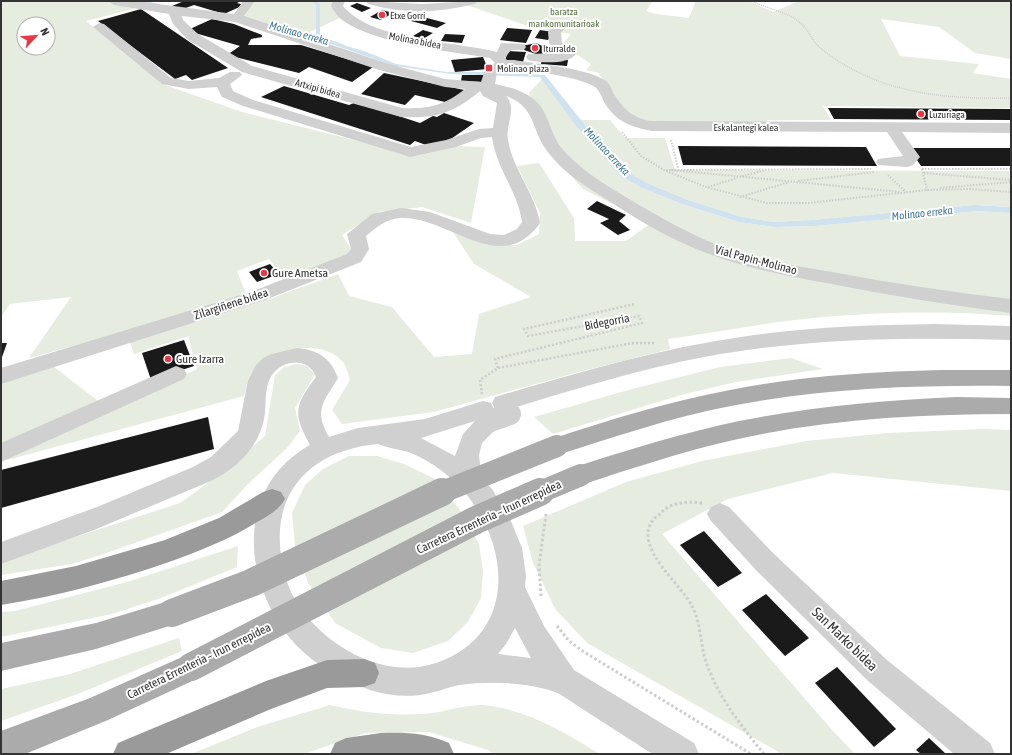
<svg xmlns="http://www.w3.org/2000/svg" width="1012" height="755" viewBox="0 0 1012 755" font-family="'Asap Condensed',sans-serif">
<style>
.green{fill:#e6ecdf;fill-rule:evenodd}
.water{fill:#cfe2ee}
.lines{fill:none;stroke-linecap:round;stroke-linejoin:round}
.stream{fill:#cfe2ee;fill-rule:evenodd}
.building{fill:#1a1a1a}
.path-far3{stroke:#cdcdcd;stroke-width:1.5;stroke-dasharray:1 1;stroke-linecap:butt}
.path-far2{stroke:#cdcdcd;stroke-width:2;stroke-dasharray:1.5 1.5;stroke-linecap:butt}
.path-far1{stroke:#cdcdcd;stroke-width:2.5;stroke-dasharray:2 2;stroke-linecap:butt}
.path{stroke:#cdcdcd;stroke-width:3;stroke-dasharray:2.5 2.5;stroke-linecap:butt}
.minor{fill:#d0d0d0;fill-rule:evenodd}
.major{fill:#ababab;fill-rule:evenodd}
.highway{fill:#9a9a9a;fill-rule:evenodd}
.minor-bridge{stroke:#d0d0d0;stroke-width:22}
.major-bridge-far1{stroke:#ababab;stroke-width:22}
.major-bridge{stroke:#ababab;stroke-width:28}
.poi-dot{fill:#e63946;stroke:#fff;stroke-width:1.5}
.labels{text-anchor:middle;stroke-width:4;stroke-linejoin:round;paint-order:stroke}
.far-park-label{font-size:10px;fill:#56703f;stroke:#fff}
.far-poi-label{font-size:10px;fill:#333;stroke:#fff;text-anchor:start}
.far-street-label{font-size:10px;fill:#333;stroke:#fff}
.far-water-label{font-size:11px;font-style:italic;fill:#3f7597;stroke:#fff}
.street-label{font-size:12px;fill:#333;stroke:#fff}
.poi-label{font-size:12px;fill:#333;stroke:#fff;text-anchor:start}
.near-street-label{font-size:14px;fill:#333;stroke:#fff}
</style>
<rect width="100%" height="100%" fill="#fff"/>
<g class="green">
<path d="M1,1h151l-19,8 -47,12 82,65 74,26 168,42 41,-8 34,1 -14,76 -49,-16 -43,5 -37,23 9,14 -4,8 -61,23 -17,-21 -32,12 10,25 -67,21 -151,41 42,-61 -61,7 -9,13zM24,24h24v24h-24z"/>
<polygon points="254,1 334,1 342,17 301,36 244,17"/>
<path d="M478,1h175l-7,10 10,3 33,4 7,-17h53l24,11 26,-11h212v58l-36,-6 -36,-26 -58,-8 19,37 79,8 -6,9 38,6v29l-188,-2 8,14h-64l1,4c-28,0 -121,6 -140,-12 -12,-10 -20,-27 -30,-39l-12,-3 5,-6 -29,-19 9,-11 -38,-6 -66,-23z"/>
<path d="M542,79l34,47 45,50 19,11 42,17 57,18 36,5 40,-1 163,-15 33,2v103c-71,-6 -145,-4 -216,4 -42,5 -85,13 -127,19l2,10 -91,23 -145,40 -92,12 -10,-14 18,-30c-2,-6 -4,-16 -9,-20 -23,-23 -73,-10 -91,15 -3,5 -4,15 -6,21l-237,64 -6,-6v-73l49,-17 60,46 87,-41 -9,-33 -54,18 -5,-14 146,-43 63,-23 11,22 43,11 42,50 38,-3 7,-40 52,-17 -57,-33 -21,-32 35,13h29l22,-11 1,-21 -23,-47 22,-3 35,55 1,23h51l25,-18 -68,-34 -26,-29 -17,-30 -11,-37z"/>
<polygon points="581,120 610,120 625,138 665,138 675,170 1011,171 1011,207 975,205 812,220 774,222 742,217 688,200 649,184 629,173"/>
<polygon points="791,358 823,369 736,382 681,395 553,434 534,417 632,389 720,367"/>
<polygon points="297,364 307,366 315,374 295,408 300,431 287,448 249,483 222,512 98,556 72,564 1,575 1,561 180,503 216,477 265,436 275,375 284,367"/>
<polygon points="982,429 1011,430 1011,491 833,473 728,499 662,534 832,730 855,754 782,754 587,643 555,609 533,563 523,526 626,482 702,461 806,441 888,433"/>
<polygon points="349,456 377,456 404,464 435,479 460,510 479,544 483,571 481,598 468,622 448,641 413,653 381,648 335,623 308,583 295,546 292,513 305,485 323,469"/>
<polygon points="238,546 237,567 161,598 112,614 1,637 1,612 15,611 127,582"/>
<polygon points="179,638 182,651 78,694 1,721 1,689 70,674"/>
<path d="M330,705c30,7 59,11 90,9 19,0 45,-10 63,-9 43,4 81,27 117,49h-106l-6,-4 -59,-18 -64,1 -61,21h-113l66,-27z"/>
</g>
<polygon class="water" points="326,40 367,52 381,60 396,64 446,72 498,72 545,75 581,120 629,173 649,184 688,200 742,217 774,222 812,220 975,205 1011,207 1011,213 978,211 815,226 775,227 739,222 682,204 640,187 621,176 576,126 540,77 451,74 395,66 325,42"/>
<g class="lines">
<g class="stream">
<polygon points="141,1 147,1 161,5 159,6"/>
<polygon points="313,1 317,1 320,5 320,36 345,45 345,47 343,47 317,38 281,30 281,28 282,28 316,36 316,5"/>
<polygon points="370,54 372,54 398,65 395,66 370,56"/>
</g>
</g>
<g class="building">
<polygon points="184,1 241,1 237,3 244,5 224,14 194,5 183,9 172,6"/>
<polygon points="357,3 371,8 362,12 350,6"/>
<polygon points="141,9 228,68 192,80 186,75 175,79 98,21"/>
<polygon points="382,10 393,13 381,20 370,17"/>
<polygon points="408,13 446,23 437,28 400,18"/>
<polygon points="212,19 234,24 262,35 262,37 251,39 248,45 301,45 373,67 352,82 309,67 299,73 227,55 240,46 195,33 190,29"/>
<polygon points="507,28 532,30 526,43 500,40"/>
<polygon points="423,30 433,33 423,39 413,36"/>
<polygon points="540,30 553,32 548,40 535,38"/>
<polygon points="445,34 465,35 462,43 441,41"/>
<polygon points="536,43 553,51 542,56 524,50 522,46"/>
<polygon points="508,51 526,52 523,62 505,61"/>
<polygon points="483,57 488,69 455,72 451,60"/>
<polygon points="542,59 568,60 567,66 541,64"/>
<polygon points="384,73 469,91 445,102 415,95 405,105 361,94"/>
<polygon points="462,75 486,75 485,82 461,81"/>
<polygon points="284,86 349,105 356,102 420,123 433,116 437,117 444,113 474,123 448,141 426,145 415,141 410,145 261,97"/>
<polygon points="828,108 1011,109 1011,120 834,119"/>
<polygon points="678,146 866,147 877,166 683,165"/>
<polygon points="909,148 1011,148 1011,166 921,166"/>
<polygon points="597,201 626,215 619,221 630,230 618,235 600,223 609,219 587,209"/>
<polygon points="270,264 279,274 257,282 249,272"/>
<polygon points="184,340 194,366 151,380 142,353"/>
<polygon points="1,343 7,343 1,360"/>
<polygon points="208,417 214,449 1,508 1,470"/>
<polygon points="704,531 742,573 718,587 680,545"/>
<polygon points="766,594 809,638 785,656 742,610"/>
<polygon points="837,667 896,729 874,747 815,683"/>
<polygon points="929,738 946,754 921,754 916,750"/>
</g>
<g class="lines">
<path class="path-far3" d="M752,1c15,8 34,10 47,21 7,5 10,12 15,19 5,7 14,13 21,18 55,36 113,40 176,39"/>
<g class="path-far2">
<polyline points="622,132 641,156 664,170 706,187 767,203 808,203 927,190 968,189 1011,192"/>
<polyline points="671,140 678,168"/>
<polyline points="922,169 1011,169"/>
<polyline points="922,169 927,190 929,190"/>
<polyline points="666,170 871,169"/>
<polyline points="671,170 901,192"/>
<polyline points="924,173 1011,180"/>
<polyline points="888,175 906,192"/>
<polyline points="742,176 766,170"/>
<polyline points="798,181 875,172"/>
<polyline points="708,187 737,178"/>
<polyline points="940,188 1011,182"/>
<polyline points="740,197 789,182"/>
</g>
<g class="path-far1">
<polyline points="498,368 495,359 642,323 639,316 528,336 524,329 635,304"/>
<polyline points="482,394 480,380 498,368 633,343 655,343"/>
</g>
<g class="path">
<path d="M702,503c-15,-2 -32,-1 -42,11 -3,2 -7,5 -9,9 -15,27 30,61 41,83 9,17 8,37 14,56 12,34 35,64 58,92"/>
<polyline points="541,596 539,565 546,514"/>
<polyline points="557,626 569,641 584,652 751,754"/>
</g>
<g class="minor">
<path d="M108,1h28l98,13 9,-13h12l-11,15 145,48 56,15 36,3 5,-15 9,-4 -5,-5c-41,-7 -115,-14 -148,-38 -4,-3 -8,-9 -11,-14l2,-5h12l-2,5c29,35 111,35 154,46l4,-9 23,1 2,3 -2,3h-13l-6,8 2,2h7c23,4 74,8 92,21 4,3 6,9 8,13 10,16 19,24 38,27l359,2v10l-109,-1 18,25 -7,8 -6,2 -29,-2 -2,-3 2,-3 25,-3 -16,-24 -235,-1c-21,-4 -36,-9 -48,-29 -2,-5 -5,-12 -9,-15 -18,-11 -60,-15 -81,-19l-10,1 -7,3 -2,12c20,4 43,11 51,32 6,13 8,24 18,35 18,20 42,34 65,48 29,17 60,35 91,47 36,13 74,20 112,26 59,11 119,20 179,27v14c-60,-8 -120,-17 -179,-29 -41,-7 -83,-15 -123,-30 -39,-14 -76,-37 -111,-60 -19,-12 -37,-24 -51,-43 -17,-23 -10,-43 -41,-55 12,13 -1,28 2,44 5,30 27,53 32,83 -39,56 -92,-8 -140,-5 -14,1 -23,9 -34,18l3,13 -8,13 -96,38 -264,84v-16l250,-76 96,-38 4,-5 -4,-15 25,-20 29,-6 29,4 60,22 14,1 13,-6 5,-7c-4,-30 -26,-54 -30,-85l-11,1 -25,9 -46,10 -6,-2 -161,-49 -21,-9 -5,-10 -28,2 -27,-5 -69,-57 6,-4 5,1 67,54 18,3 30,-3 11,-6h10l2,3 -12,9 3,7 20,9 158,47 35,-7 33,-11 14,-1 4,-25 -14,-7 -3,-5c-26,22 -45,28 -79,26l-159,-45 -54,-32 -15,-16 -4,-10 -55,-9zM182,16l53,6 144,48 66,17 20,2c-22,17 -36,20 -63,19l-150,-42 -54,-32 -15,-14z"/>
<path d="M366,1l56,3 55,-3 -2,3c-36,9 -71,10 -107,0z"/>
<path d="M559,24l6,4 -4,5 1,10 14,11c-8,11 -35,9 -48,6l-2,-3 2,-3 30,-1 -9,-10 -1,-11 6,-7z"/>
<path d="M934,324l77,2v14c-103,-3 -206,-2 -307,17 -68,13 -135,34 -201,54l-8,-2 -3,-6 3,-6c81,-24 163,-48 246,-60 64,-10 129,-12 193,-13z"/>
<path d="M297,348c21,2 34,10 41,30 -14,24 -25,31 -9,59l29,-9 67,-9 58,-18 8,2 3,6 -2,4 6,2 4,6 -4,6 -16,16 -3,12 2,17 2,8 9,9 19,32 11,27 4,28 -1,11 19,39 30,44 120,73 5,11c-11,0 -38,1 -47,-1 -8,-3 -15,-10 -23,-14 -16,-10 -32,-21 -48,-31 -10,-6 -20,-15 -32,-18 -29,-8 -60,-9 -90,-5 -10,2 -19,6 -29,8 -19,5 -41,3 -60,-3 -27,-10 -54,-24 -74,-45 -54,-59 -63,-157 14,-200 -17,-31 -16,-39 6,-68 -7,-20 -33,-18 -44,-2 -7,10 -6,25 -7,37 -3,32 -26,55 -54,69l-117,49 -93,34v-22l96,-35 96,-40 18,-10 27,-26 10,-51 8,-15 7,-7 9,-4zM475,421l-12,13 -8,22 -34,-18zM378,444c9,4 20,5 30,8 17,6 34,18 47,30 55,54 67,151 -19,181 -55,19 -121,-22 -145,-71 -6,-14 -10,-31 -11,-47 -4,-62 40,-96 98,-101zM515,628l16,30 -33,-4 8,-10z"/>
<polygon points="176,366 184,369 187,374 184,379 1,462 1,443"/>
<polygon points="720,503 729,507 773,553 887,660 990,743 995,754 954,754 867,680 755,569 711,521 707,514 711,507"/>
</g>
<g class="major">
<path d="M940,370h71v16c-94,-1 -187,2 -280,20 -59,11 -116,31 -174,49l-8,-3 -4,-6 4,-6c59,-20 119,-38 181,-50 69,-14 140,-18 210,-20z"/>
<path d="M956,397l55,1v16c-92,0 -183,5 -273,25 -54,12 -105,29 -157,46l-9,-3 -3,-7 3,-7c55,-18 110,-35 167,-47 72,-14 144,-21 217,-24z"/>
<polygon points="172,600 182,604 186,613 182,622 96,649 1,671 1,643 96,623"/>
<polygon points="191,653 201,657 206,667 201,677 108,720 25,754 1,754 1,731 90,698"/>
</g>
<g class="highway">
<path d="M272,489l9,3 4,7c-6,11 -17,17 -28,23 -27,17 -58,29 -88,40 -55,19 -111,34 -168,43v-24l75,-15 89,-26 54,-22 44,-26z"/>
<polygon points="364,659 375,663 379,673 375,683 364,687 327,688 271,709 166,754 113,754 118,743 266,681 327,660"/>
<path d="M381,733c24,-1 46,0 68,10l5,11h-124l5,-11 11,-5z"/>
</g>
<polyline class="minor-bridge" points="490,421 510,414"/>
<g class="major-bridge-far1">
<polyline points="440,493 557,446"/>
<polyline points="538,493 581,475"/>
</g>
<g class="major-bridge">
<polyline points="172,613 251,583 442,492"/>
<polyline points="191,667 476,520 540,492"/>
</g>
</g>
<g class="poi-dot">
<circle cx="382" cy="15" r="4"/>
<circle cx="535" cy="48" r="4"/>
<rect x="485" y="64" width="8" height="8" rx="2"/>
<circle cx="921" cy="114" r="4"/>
<circle cx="264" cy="273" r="4"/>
<circle cx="168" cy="359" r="4"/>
</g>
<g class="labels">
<g class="far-park-label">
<text x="564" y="15">baratza<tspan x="564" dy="12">mankomunitarioak</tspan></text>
</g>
<g class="far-poi-label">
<text x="390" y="19">Etxe Gorri</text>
<text x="543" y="52">Iturralde</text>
<text x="497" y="72">Molinao plaza</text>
<text x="929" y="118">Luzuriaga</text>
</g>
<g class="far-street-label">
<text transform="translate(415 40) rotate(11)" y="4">Molinao bidea</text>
<text transform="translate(318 88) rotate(16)" y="4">Artxipi bidea</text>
<text x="746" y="131">Eskalantegi kalea</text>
</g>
<g class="far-water-label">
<text transform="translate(299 33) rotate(16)" y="4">Molinao erreka</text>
<text transform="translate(607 151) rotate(47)" y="4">Molinao erreka</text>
<text transform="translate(922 213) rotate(-6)" y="4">Molinao erreka</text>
</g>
<g class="street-label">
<text transform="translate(756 260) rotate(15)" y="4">Vial Papin-Molinao</text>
<text transform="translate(231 304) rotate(-18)" y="4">Zilargiñene bidea</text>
<text transform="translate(607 322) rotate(-11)" y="4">Bidegorria</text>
<text transform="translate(489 517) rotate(-25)" y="4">Carretera Errenteria – Irun errepidea</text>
<text transform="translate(199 661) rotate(-26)" y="4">Carretera Errenteria – Irun errepidea</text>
</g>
<g class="poi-label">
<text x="272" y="277">Gure Ametsa</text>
<text x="176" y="363">Gure Izarra</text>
</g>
<g class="near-street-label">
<text transform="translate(845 639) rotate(44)" y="5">San Marko bidea</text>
</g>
</g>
<rect width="1012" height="755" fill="none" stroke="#333333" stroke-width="4"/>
<g transform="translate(36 36) rotate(64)"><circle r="19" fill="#ffffff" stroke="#adadad"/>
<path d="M0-3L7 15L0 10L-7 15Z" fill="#e63946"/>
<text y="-6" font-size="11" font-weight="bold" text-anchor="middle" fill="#333333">N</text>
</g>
</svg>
